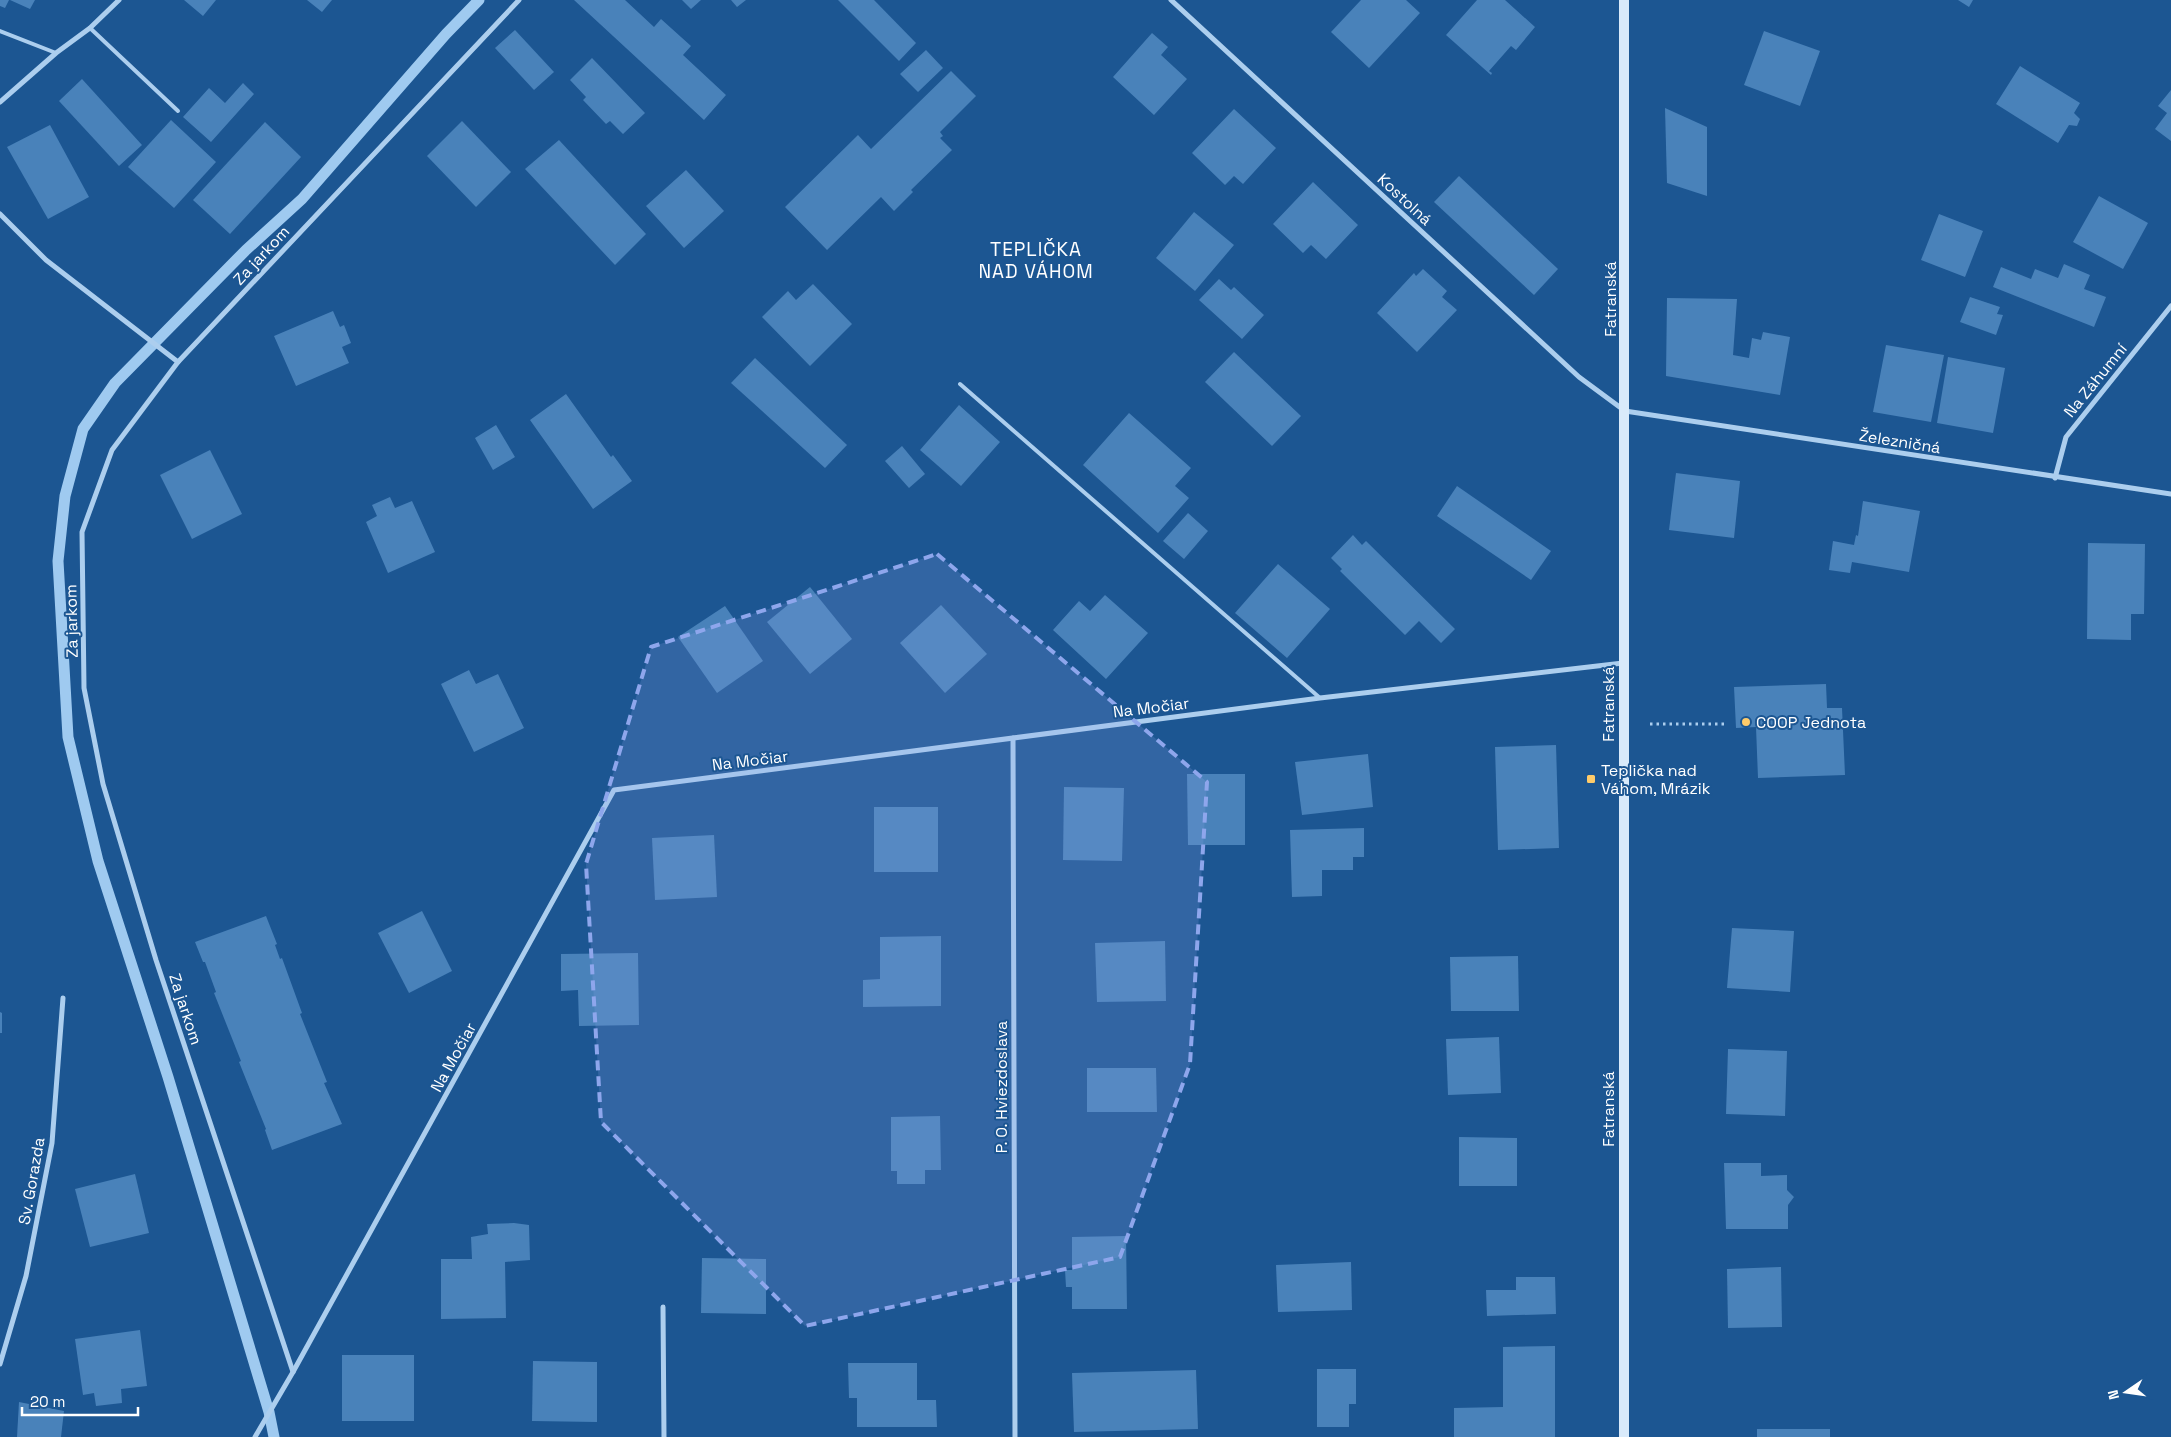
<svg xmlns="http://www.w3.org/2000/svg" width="2171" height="1437" viewBox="0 0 2171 1437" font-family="'Space Grotesk',sans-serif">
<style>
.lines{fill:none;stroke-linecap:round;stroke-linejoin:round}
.stream{stroke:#9fcaf0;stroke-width:11}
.building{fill:#4982ba}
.path{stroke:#acceee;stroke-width:3;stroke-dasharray:2.5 4;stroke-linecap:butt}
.lane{stroke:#acceee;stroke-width:4}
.street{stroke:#acceee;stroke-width:5}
.secondary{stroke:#d9eafa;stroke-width:10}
.marked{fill:#8ea6ec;fill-opacity:0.2;stroke:#8ea6ec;stroke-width:4;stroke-dasharray:10 6;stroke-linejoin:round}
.poi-dot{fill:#fecb6a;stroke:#1c5692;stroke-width:2}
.labels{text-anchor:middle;stroke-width:4;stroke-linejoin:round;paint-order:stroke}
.street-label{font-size:16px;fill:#fff;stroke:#1c5692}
.poi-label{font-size:16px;fill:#fff;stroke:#1c5692;text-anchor:start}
.quarter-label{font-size:19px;letter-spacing:1px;fill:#fff;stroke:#1c5692}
</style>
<rect width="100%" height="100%" fill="#1c5692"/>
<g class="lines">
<polyline class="stream" points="274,1437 269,1412 168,1077 98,861 68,737 58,561 65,496 83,429 115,383 246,250 302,199 446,34 479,0"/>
</g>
<g class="building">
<polygon points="0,0 9,0 5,8 0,6"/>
<polygon points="10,0 35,0 30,9"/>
<polygon points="184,0 216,0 203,16"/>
<polygon points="307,0 332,0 322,12"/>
<polygon points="574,0 625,0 654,27 661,19 691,46 683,55 726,95 704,120"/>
<polygon points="682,0 701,0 691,9"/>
<polygon points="731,0 746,0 737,7"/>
<polygon points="838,0 874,0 916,43 899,61"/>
<polygon points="1361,0 1406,0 1420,13 1369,68 1331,32"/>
<polygon points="1477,0 1505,0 1535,27 1516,50 1511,46 1489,71 1492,73 1491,75 1446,35"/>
<polygon points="1958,0 1973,0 1969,7"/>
<polygon points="515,30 554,72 534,90 495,48"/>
<polygon points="1764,31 1820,51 1800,106 1744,85"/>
<polygon points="1152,33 1168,47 1161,55 1187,79 1154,115 1113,77"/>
<polygon points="926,50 943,68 918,92 900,74"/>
<polygon points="592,58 645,113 623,134 610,121 606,124 583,100 586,97 570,80"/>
<polygon points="2020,66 2080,103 2074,113 2080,119 2077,126 2069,125 2058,143 1996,104"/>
<polygon points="951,71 976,96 940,132 943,136 940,138 952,150 911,190 913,192 894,211 881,197 827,250 785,207 858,135 871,149"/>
<polygon points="82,79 142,145 119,166 59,101"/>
<polygon points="243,83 254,94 211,142 183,117 209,88 225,103"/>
<polygon points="2171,90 2171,141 2155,129 2167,113 2158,106"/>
<polygon points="1665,108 1707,127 1707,196 1667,183"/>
<polygon points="1234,109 1276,148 1243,184 1234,176 1225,185 1192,153"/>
<polygon points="171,120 216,162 174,208 128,167"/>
<polygon points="462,121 511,172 476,207 427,156"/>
<polygon points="265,122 301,157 230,234 193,200"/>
<polygon points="50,125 89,197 48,219 7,147"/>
<polygon points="559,140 646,234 615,265 525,169"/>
<polygon points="686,170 724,211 684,248 646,206"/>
<polygon points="1459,176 1558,269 1534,295 1434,202"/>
<polygon points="1313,182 1358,225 1326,259 1311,245 1303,253 1273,224"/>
<polygon points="2099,196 2148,223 2123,269 2073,242"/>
<polygon points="1194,212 1234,245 1195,291 1156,258"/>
<polygon points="1939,214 1983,231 1965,277 1921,260"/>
<polygon points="2064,264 2090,275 2084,289 2106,297 2094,327 1993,287 2001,267 2031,279 2035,269 2058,278"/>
<polygon points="1423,269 1447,291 1442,297 1457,310 1417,352 1377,313 1414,273 1416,276"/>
<polygon points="1219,279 1231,290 1234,287 1264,315 1242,339 1199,300"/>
<polygon points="813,284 852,324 810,366 762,317 788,291 796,300"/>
<polygon points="1970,297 2000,307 1997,314 2003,315 1996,335 1960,322"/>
<polygon points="1667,298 1737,299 1733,355 1749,358 1752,338 1761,340 1763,332 1790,337 1780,395 1666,376"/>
<polygon points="333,311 340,327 344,325 351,343 342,347 349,363 296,386 274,336"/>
<polygon points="1886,345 1944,355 1931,422 1873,412"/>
<polygon points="1234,352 1301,416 1272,446 1205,382"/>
<polygon points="1948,357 2005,368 1993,433 1937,423"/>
<polygon points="755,358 847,445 825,468 731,383"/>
<polygon points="566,394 611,457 613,455 632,481 593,509 530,420"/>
<polygon points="959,405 1000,442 961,486 920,450"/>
<polygon points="1129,413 1191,468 1175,486 1189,498 1158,533 1083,465"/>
<polygon points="496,425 515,457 493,470 475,438"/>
<polygon points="902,446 925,474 909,488 885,461"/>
<polygon points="210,450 242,514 192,539 160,475"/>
<polygon points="1676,473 1740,481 1734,538 1669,530"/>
<polygon points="1457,486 1551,551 1531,580 1437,516"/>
<polygon points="390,497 395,508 412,501 435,552 388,573 366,522 377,516 372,505"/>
<polygon points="1863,501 1920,511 1909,572 1852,562 1850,573 1829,570 1833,541 1854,545 1856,535 1858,536"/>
<polygon points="1188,513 1208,531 1184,559 1163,541"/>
<polygon points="1353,535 1362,545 1366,541 1455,629 1441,643 1419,621 1405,635 1340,571 1342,569 1331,558"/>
<polygon points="2088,543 2145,544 2144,614 2131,614 2131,640 2087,639"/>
<polygon points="1278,564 1330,609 1287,658 1235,613"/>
<polygon points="810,587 852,639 810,674 767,622"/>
<polygon points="1105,595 1148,633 1106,679 1053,630 1079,601 1090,611"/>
<polygon points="941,605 987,654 945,693 900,643"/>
<polygon points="725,606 763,661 717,693 678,637"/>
<polygon points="469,670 476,684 498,674 524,728 474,752 441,684"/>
<polygon points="1826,684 1827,708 1842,708 1845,775 1758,778 1756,727 1736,728 1734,687"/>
<polygon points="1556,745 1559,848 1498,850 1495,747"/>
<polygon points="1368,754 1373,807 1302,815 1295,762"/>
<polygon points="1187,774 1245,774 1245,845 1188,845"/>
<polygon points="1064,787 1124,788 1122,861 1063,860"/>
<rect x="874" y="807" width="64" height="65"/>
<polygon points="1364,828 1364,857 1353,857 1353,870 1322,870 1322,896 1292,897 1290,830"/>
<polygon points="714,835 717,897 655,900 652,838"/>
<polygon points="422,911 452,971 409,993 378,933"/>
<polygon points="266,916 277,944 275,945 280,959 282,958 302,1013 300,1014 327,1082 324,1083 342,1124 272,1150 265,1130 266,1129 239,1062 241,1061 214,993 216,992 205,962 203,962 195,942"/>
<polygon points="1732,928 1794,931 1790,992 1727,988"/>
<polygon points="941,936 941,1006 863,1007 863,980 880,979 880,937"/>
<polygon points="1165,941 1166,1001 1097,1002 1095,943"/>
<polygon points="638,953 639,1025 579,1026 578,990 561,991 561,954"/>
<polygon points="1518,956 1519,1011 1451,1011 1450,957"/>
<polygon points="0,1012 2,1013 2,1033 0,1033"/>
<polygon points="1499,1037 1501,1093 1448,1095 1446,1039"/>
<polygon points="1728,1049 1787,1051 1785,1116 1726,1114"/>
<polygon points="1087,1068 1156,1068 1157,1112 1087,1112"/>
<polygon points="940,1116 941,1170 925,1170 925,1184 897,1184 897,1171 891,1171 891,1117"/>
<polygon points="1459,1137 1517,1138 1517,1186 1459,1186"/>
<polygon points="1724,1163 1761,1163 1761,1176 1787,1175 1787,1190 1794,1197 1788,1205 1788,1229 1726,1229"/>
<polygon points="135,1174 149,1233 90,1247 75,1189"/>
<polygon points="514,1223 529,1225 530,1260 505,1262 506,1318 441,1319 441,1259 472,1259 471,1237 488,1234 487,1224"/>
<polygon points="1126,1236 1127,1309 1072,1309 1072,1287 1066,1287 1065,1270 1072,1270 1072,1237"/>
<polygon points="702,1258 766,1259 766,1314 701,1313"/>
<polygon points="1351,1262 1352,1310 1278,1312 1276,1265"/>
<polygon points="1781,1267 1782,1327 1728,1328 1727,1269"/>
<polygon points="1516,1277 1555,1277 1556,1314 1487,1316 1486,1290 1516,1290"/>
<polygon points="140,1330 147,1386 121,1389 122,1403 96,1406 94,1393 83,1395 75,1339"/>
<polygon points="1555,1346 1555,1437 1454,1437 1454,1408 1503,1407 1503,1347"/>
<rect x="342" y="1355" width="72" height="66"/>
<polygon points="533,1361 597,1362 597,1422 532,1421"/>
<polygon points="848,1363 917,1363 917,1400 936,1400 937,1427 857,1427 857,1398 849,1398"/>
<polygon points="1317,1369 1356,1369 1356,1404 1349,1404 1349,1427 1317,1427"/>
<polygon points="1196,1370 1198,1429 1074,1432 1072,1373"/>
<polygon points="19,1402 64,1411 61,1437 17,1437"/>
<rect x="1757" y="1429" width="73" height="8"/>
</g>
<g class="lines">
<polyline class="path" points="1650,724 1726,724"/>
<g class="lane">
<polyline points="90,28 178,111"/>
<polyline points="0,31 56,53"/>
<polyline points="960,384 1320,698"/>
</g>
<g class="street">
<polyline points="1171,0 1579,377 1625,411 2171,494"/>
<polyline points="0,102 56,53 90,28 119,0"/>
<polyline points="0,214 46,260 178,362"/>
<polyline points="2055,478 2066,437 2171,306"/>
<polyline points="1013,738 1015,1437"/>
<polyline points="663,1307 664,1437"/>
<polyline points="0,1364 26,1276 52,1143 63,998"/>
<polyline points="293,1372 156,960 103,784 84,688 82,532 112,450 178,362 519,0"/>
<polyline points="255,1437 293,1372 614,790 1320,698 1623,663"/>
</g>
<polyline class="secondary" points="1624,1437 1624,0"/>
</g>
<path class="marked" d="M937,554l270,228 -17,282 -70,193 -315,69 -204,-204 -15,-258 65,-217z"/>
<g class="poi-dot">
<circle cx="1746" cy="722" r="5"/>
<rect x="1586" y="774" width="10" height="10" rx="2.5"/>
</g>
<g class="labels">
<g class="street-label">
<text transform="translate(1405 199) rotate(43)" y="6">Kostolná</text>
<text transform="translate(261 255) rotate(-47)" y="6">Za jarkom</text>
<text transform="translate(1610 299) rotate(-90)" y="6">Fatranská</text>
<text transform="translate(2095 380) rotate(-51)" y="6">Na Záhumní</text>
<text transform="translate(1900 441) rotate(9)" y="6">Železničná</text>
<text transform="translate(71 621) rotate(-91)" y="6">Za jarkom</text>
<text transform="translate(1608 704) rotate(-90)" y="6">Fatranská</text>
<text transform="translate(1151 707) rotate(-7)" y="6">Na Močiar</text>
<text transform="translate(750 760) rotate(-7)" y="6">Na Močiar</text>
<text transform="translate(186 1009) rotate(72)" y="6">Za jarkom</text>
<text transform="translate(453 1057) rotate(-61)" y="6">Na Močiar</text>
<text transform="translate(1001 1087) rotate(-90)" y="6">P. O. Hviezdoslava</text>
<text transform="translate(1608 1109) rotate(-90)" y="6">Fatranská</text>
<text transform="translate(31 1181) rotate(-80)" y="6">Sv. Gorazda</text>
</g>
<g class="poi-label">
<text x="1756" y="728">COOP Jednota</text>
<text x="1601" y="776">Teplička nad<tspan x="1601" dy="18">Váhom, Mrázik</tspan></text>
</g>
<g class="quarter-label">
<text x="1036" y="256">TEPLIČKA<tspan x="1036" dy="22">NAD VÁHOM</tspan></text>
</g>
</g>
<g transform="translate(2126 1392) rotate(257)" stroke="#1c5692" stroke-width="4" paint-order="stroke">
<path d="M0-4L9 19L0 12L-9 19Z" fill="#ffffff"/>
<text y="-8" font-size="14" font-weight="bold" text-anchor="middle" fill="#ffffff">N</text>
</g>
<path d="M22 1407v8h116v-8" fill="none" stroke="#ffffff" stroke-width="2.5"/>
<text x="30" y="1407" font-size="15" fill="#ffffff" stroke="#1c5692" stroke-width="4" paint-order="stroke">20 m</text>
</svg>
